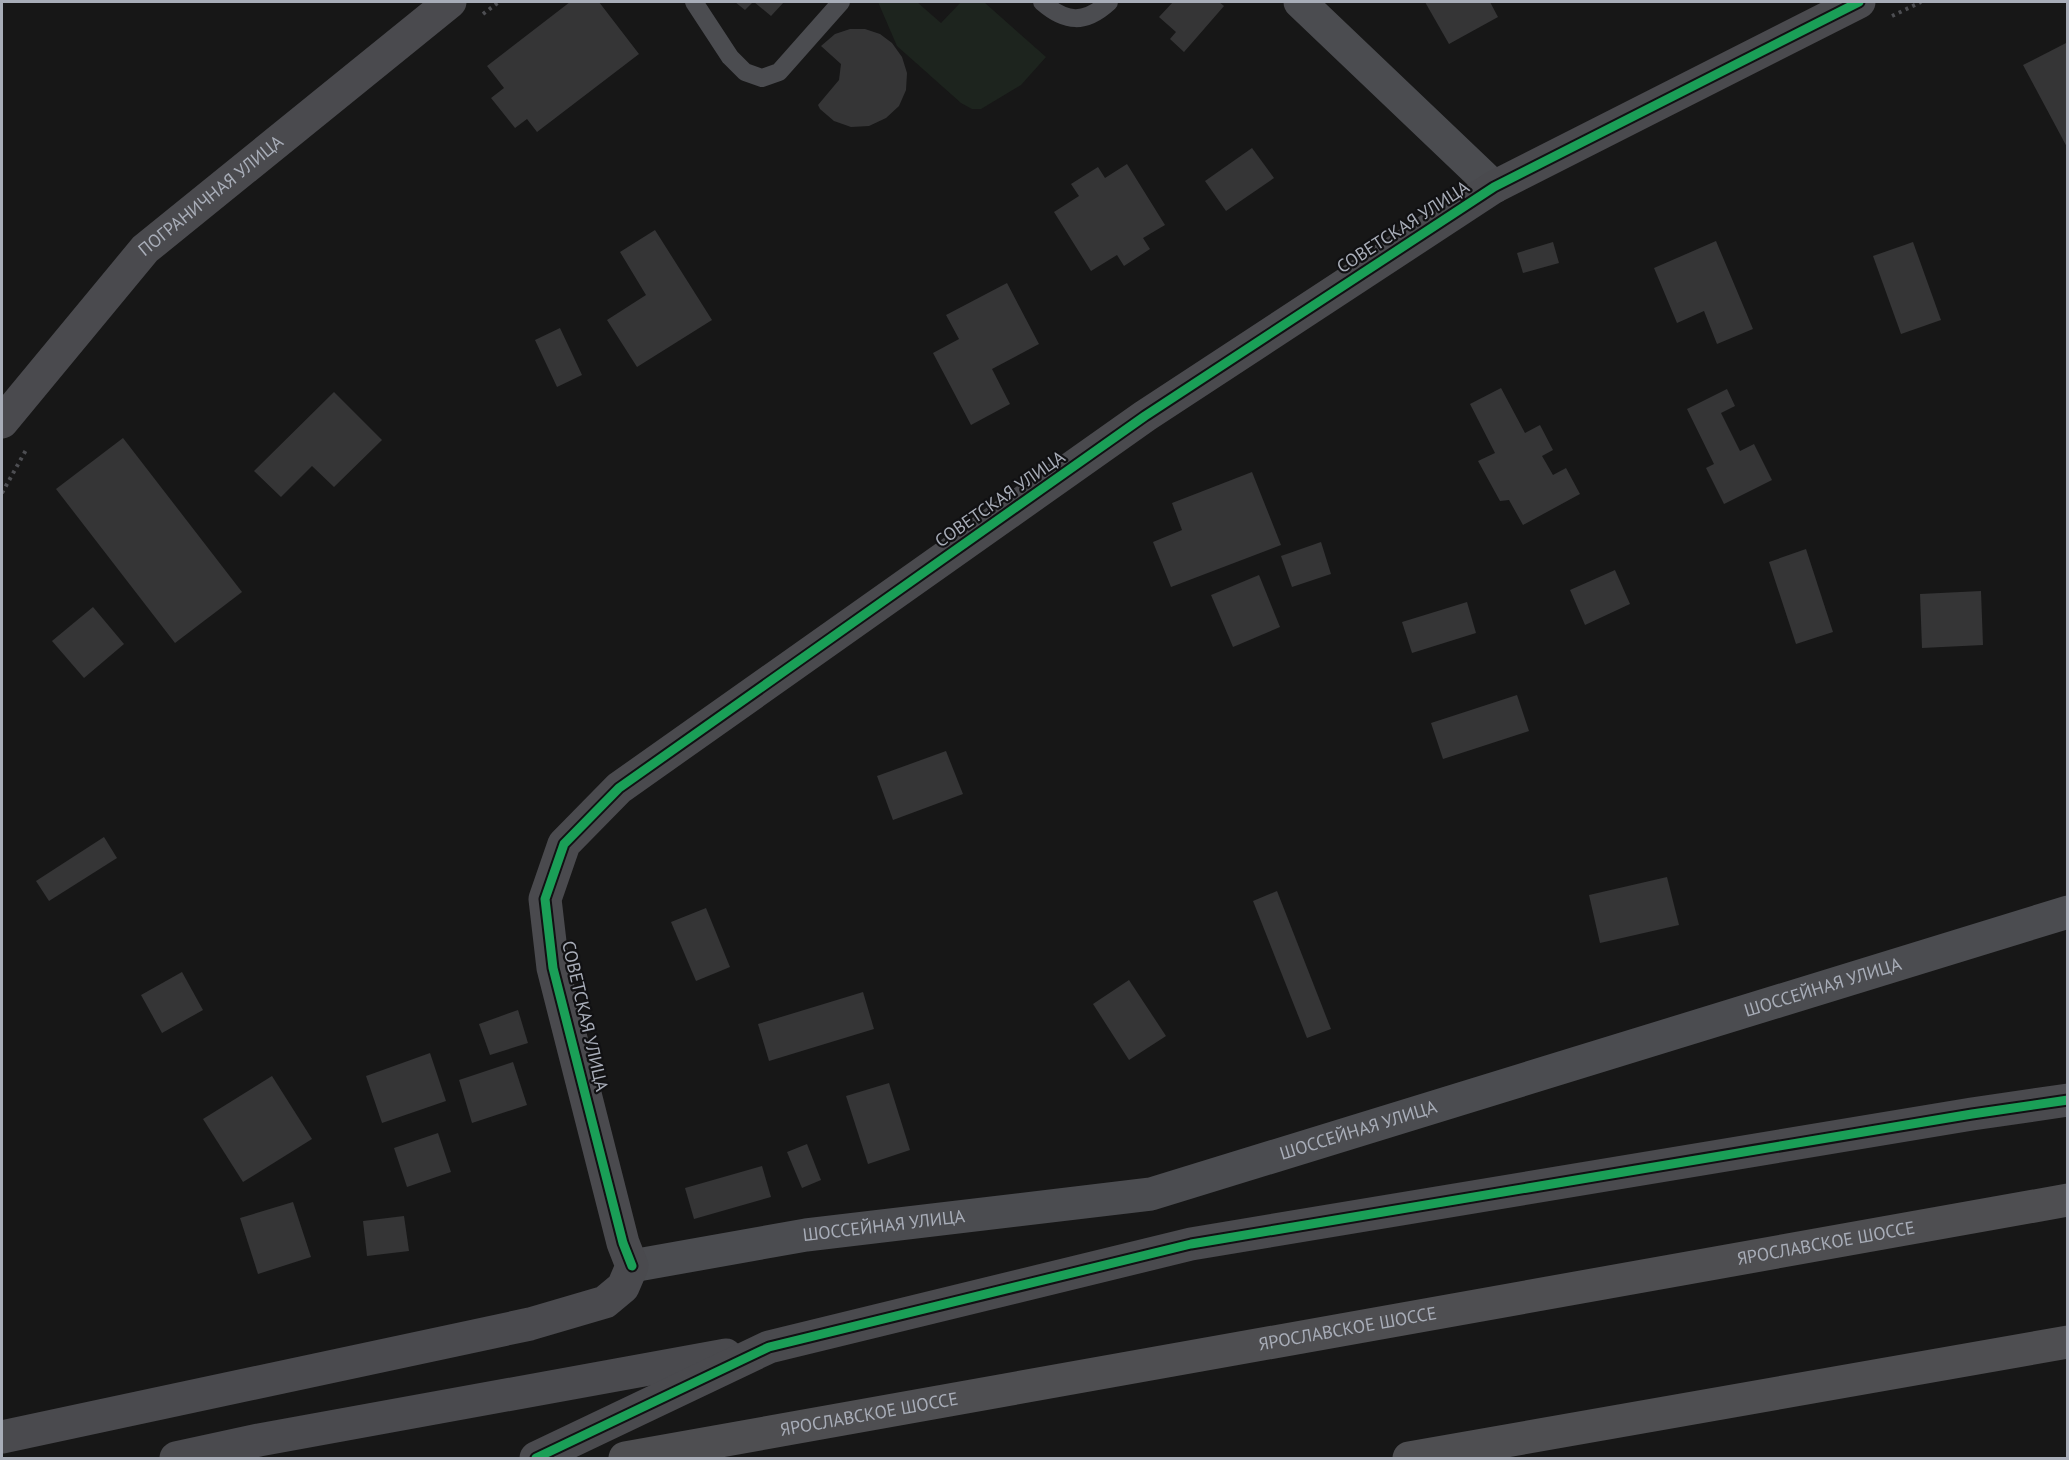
<svg xmlns="http://www.w3.org/2000/svg" width="2069" height="1460" viewBox="0 0 2069 1460" font-family="'PT Sans',sans-serif">
<style>
.green{fill:#1d241e}
.building{fill:#353536}
.lines{fill:none;stroke-linecap:round;stroke-linejoin:round}
.path{stroke:#4d4e52;stroke-width:4;stroke-dasharray:3 4.5;stroke-linecap:butt}
.lane{stroke:#4b4c50;stroke-width:18}
.street{stroke:#4b4c50;stroke-width:33}
.secondary{stroke:#4a4a4e;stroke-width:33}
.highway{stroke:#4e4e51;stroke-width:33}
.cycleway-casing{stroke:#111113;stroke-width:13}
.cycleway{stroke:#1a9f57;stroke-width:9}
.labels{text-anchor:middle;stroke-width:4.5;stroke-linejoin:round;paint-order:stroke}
.street-label{font-size:18px;fill:#a8adb8;stroke:#111113}
</style>
<rect width="100%" height="100%" fill="#171717"/>
<polygon class="green" points="878,2 917,2 941,23 961,2 984,2 1046,57 1021,85 981,109 972,109 961,103 897,46"/>
<g class="building">
<polygon points="570,2 599,2 639,54 537,132 527,119 515,128 491,98 504,88 487,66"/>
<polygon points="735,2 753,2 745,10"/>
<polygon points="754,2 784,2 771,16"/>
<polygon points="1173,2 1219,2 1224,6 1184,52 1170,39 1176,32 1159,17"/>
<polygon points="1425,2 1490,2 1498,17 1449,44"/>
<polygon points="850,29 865,29 880,34 892,43 902,57 907,73 906,90 899,106 886,118 869,126 851,127 834,121 820,109 818,105 839,80 841,64 821,46 835,34"/>
<polygon points="2068,42 2068,149 2023,65"/>
<polygon points="1252,148 1274,178 1226,211 1205,181"/>
<polygon points="1127,164 1165,225 1143,238 1150,249 1124,266 1117,255 1091,271 1054,212 1079,196 1071,184 1098,167 1105,178"/>
<polygon points="655,230 712,320 637,367 607,320 646,295 620,252"/>
<polygon points="1716,241 1753,329 1717,344 1704,311 1677,323 1654,268"/>
<polygon points="1553,242 1559,263 1523,273 1517,253"/>
<polygon points="1913,242 1941,320 1901,334 1873,256"/>
<polygon points="1007,283 1039,344 992,369 1010,404 971,425 933,353 959,339 946,315"/>
<polygon points="560,328 582,375 557,387 535,340"/>
<polygon points="1501,388 1525,433 1540,425 1553,450 1542,456 1553,475 1566,468 1580,494 1523,525 1509,500 1500,501 1478,461 1495,453 1470,404"/>
<polygon points="1727,389 1735,406 1721,413 1740,451 1754,444 1772,480 1724,504 1706,468 1714,464 1687,409"/>
<polygon points="334,392 382,440 334,487 312,466 281,497 254,471"/>
<polygon points="123,438 242,592 175,643 56,489"/>
<polygon points="1252,472 1281,545 1171,587 1153,542 1182,530 1172,503"/>
<polygon points="1321,542 1331,574 1292,587 1281,556"/>
<polygon points="1806,549 1833,632 1796,644 1769,562"/>
<polygon points="1615,570 1630,604 1585,625 1570,590"/>
<polygon points="1259,575 1280,627 1233,647 1211,595"/>
<polygon points="1981,591 1983,645 1922,648 1920,594"/>
<polygon points="1467,602 1476,633 1412,653 1402,622"/>
<polygon points="93,607 124,644 84,678 52,641"/>
<polygon points="1517,695 1529,731 1443,759 1431,723"/>
<polygon points="946,751 963,794 893,820 877,776"/>
<polygon points="104,837 117,858 49,901 36,881"/>
<polygon points="1667,877 1679,925 1600,943 1589,895"/>
<polygon points="1277,891 1331,1029 1307,1038 1253,901"/>
<polygon points="706,908 730,967 696,981 671,922"/>
<polygon points="182,972 203,1010 162,1033 141,995"/>
<polygon points="1129,980 1166,1036 1129,1060 1093,1004"/>
<polygon points="863,992 874,1029 769,1061 758,1024"/>
<polygon points="518,1010 528,1043 490,1055 479,1024"/>
<polygon points="430,1053 446,1101 382,1123 366,1076"/>
<polygon points="513,1062 527,1105 472,1123 459,1080"/>
<polygon points="272,1076 312,1139 243,1182 203,1119"/>
<polygon points="889,1083 910,1150 868,1164 846,1096"/>
<polygon points="438,1133 451,1172 407,1187 394,1148"/>
<polygon points="807,1144 821,1180 802,1188 787,1152"/>
<polygon points="762,1166 771,1197 694,1219 685,1188"/>
<polygon points="293,1202 311,1257 258,1274 240,1218"/>
<polygon points="404,1216 409,1251 367,1256 363,1221"/>
</g>
<g class="lines">
<g class="path">
<polyline points="483,14 499,2"/>
<polyline points="1892,16 1921,2"/>
<polyline points="2,493 26,450"/>
</g>
<g class="lane">
<polyline points="694,2 730,57 745,72 762,78 779,72 841,2"/>
<path d="M1042,2c24,21 43,22 67,0"/>
</g>
<g class="street">
<polyline points="1300,2 1494,187"/>
<path id="s1" d="M632,1266l174,-31 345,-41 917,-282"/>
</g>
<g class="secondary">
<path id="s2" d="M2,422l143,-173 305,-247"/>
<polyline points="2,1437 530,1324 605,1302 623,1287 632,1266 623,1243 553,968 545,899 564,844 619,788 1145,416 1494,187 1859,2"/>
<polyline points="176,1458 259,1440 726,1355"/>
<polyline points="536,1458 769,1347 1191,1244 1972,1114 2068,1100"/>
</g>
<g class="highway">
<path id="s3" d="M625,1458l1443,-258"/>
<polyline points="1409,1458 2068,1342"/>
</g>
<g class="cycleway-casing">
<g id="cycleway">
<polyline points="632,1266 623,1243 553,968 545,899 564,844 619,788 1145,416 1494,187 1859,2"/>
<polyline points="536,1458 769,1347 1191,1244 1972,1114 2068,1100"/>
</g>
</g>
<use href="#cycleway" class="cycleway"/>
</g>
<g class="labels">
<g class="street-label">
<text dy="6" stroke="none"><textPath href="#s2" startOffset="309">ПОГРАНИЧНАЯ УЛИЦА</textPath></text>
<text transform="translate(1403 227) rotate(-33)" y="6">СОВЕТСКАЯ УЛИЦА</text>
<text transform="translate(1000 499) rotate(-35)" y="6">СОВЕТСКАЯ УЛИЦА</text>
<text dy="6" stroke="none"><textPath href="#s1" startOffset="1227">ШОССЕЙНАЯ УЛИЦА</textPath></text>
<text transform="translate(585 1016) rotate(77)" y="6">СОВЕТСКАЯ УЛИЦА</text>
<text dy="6" stroke="none"><textPath href="#s1" startOffset="741">ШОССЕЙНАЯ УЛИЦА</textPath></text>
<text dy="6" stroke="none"><textPath href="#s1" startOffset="255">ШОССЕЙНАЯ УЛИЦА</textPath></text>
<text dy="6" stroke="none"><textPath href="#s3" startOffset="1220">ЯРОСЛАВСКОЕ ШОССЕ</textPath></text>
<text dy="6" stroke="none"><textPath href="#s3" startOffset="734">ЯРОСЛАВСКОЕ ШОССЕ</textPath></text>
<text dy="6" stroke="none"><textPath href="#s3" startOffset="248">ЯРОСЛАВСКОЕ ШОССЕ</textPath></text>
</g>
</g>
<rect width="2069" height="1460" fill="none" stroke="#a8adb8" stroke-width="6"/>
</svg>
